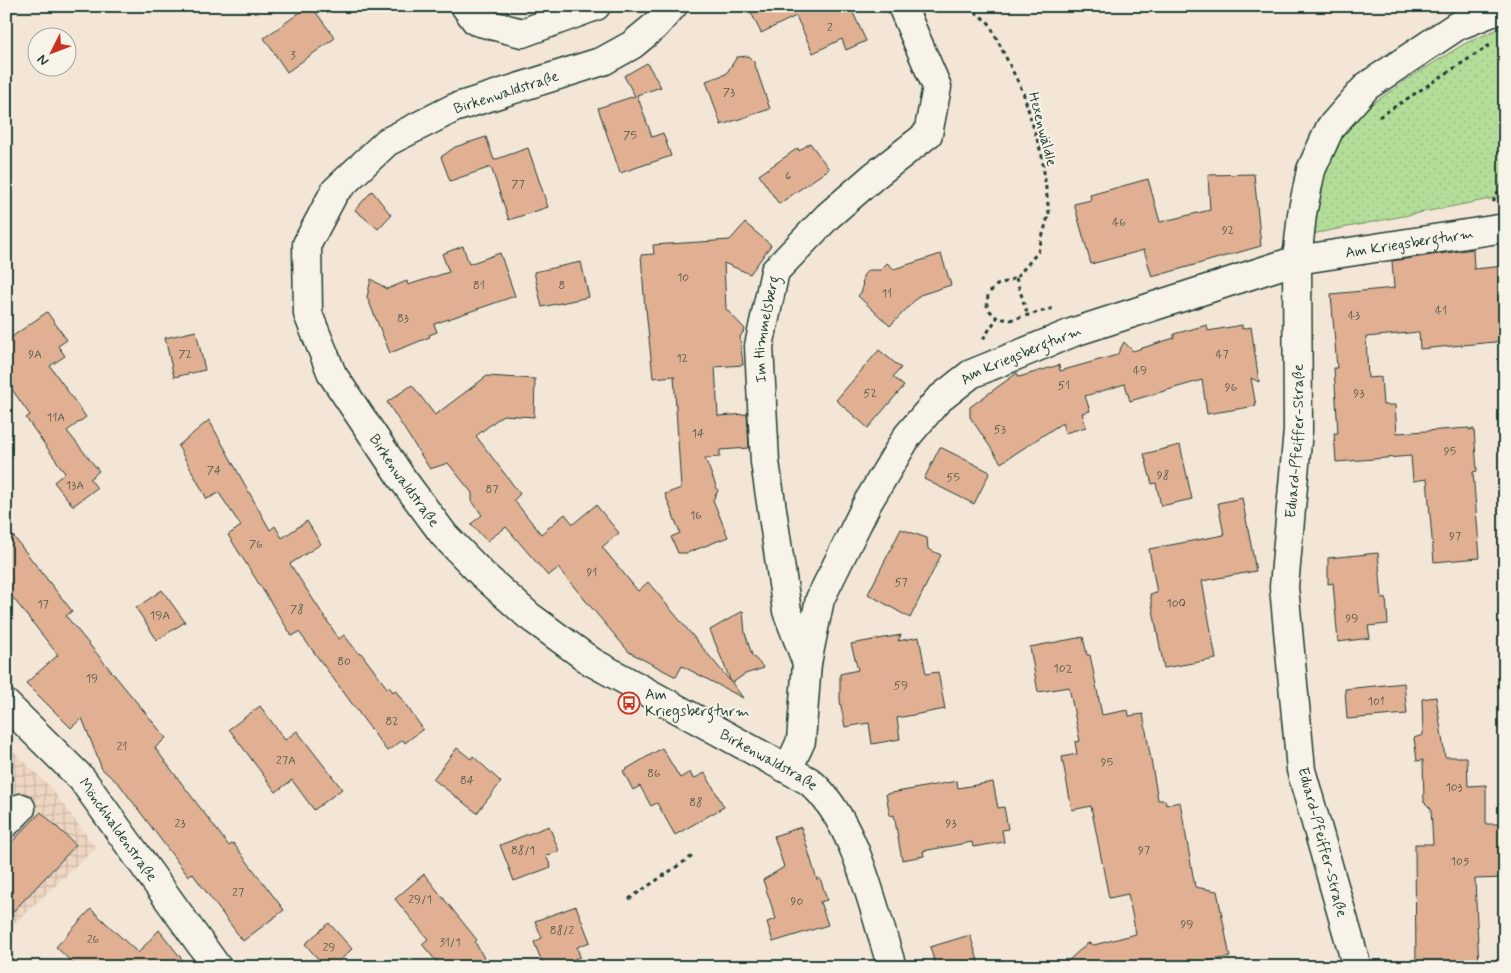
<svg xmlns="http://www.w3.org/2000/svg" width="1511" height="973" viewBox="0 0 1511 973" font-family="Mynerve,sans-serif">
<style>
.industrial{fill:url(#industrial-grid)}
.green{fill:url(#green-dots);stroke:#6a8d66}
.building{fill:#e1b093;stroke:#1f3d34}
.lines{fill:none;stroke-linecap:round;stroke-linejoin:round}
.minor-casing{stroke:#1f3d34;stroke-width:31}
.path{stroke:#1f3d34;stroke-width:3;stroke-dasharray:4 4;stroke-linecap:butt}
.minor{stroke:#f7f3e8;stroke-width:28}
.labels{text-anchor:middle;stroke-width:4;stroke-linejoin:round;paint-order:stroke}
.number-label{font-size:12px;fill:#505a4c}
.street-label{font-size:15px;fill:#1f3d34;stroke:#f7f3e8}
.poi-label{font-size:15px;fill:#1f3d34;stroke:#f7f3e8;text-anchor:start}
</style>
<defs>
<pattern id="industrial-grid" width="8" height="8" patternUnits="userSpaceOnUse" patternTransform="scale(1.25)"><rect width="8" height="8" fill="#eed6c3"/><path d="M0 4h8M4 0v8" fill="none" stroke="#ccb9a8"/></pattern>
<pattern id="green-dots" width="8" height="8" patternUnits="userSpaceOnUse" patternTransform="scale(1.25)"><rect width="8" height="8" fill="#b4dd99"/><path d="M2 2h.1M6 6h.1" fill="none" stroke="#9abf84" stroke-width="1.8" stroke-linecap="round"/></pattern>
</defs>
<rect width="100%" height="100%" fill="#f3e6d7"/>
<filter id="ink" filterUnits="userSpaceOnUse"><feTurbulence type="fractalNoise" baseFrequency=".02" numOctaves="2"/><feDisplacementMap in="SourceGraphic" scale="10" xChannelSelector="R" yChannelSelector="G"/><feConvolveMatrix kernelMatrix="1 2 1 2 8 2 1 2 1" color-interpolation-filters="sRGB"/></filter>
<g filter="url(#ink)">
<polygon class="industrial" points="6,744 50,787 96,848 6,931"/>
<polygon class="green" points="1505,26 1505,196 1312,234 1316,176 1338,134 1372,104 1408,79 1464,44"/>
<g class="building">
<polygon points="309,6 311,6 335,38 287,72 264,38"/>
<polygon points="748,6 850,6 866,41 846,50 842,39 813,53 796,16 761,33"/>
<polygon points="748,56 754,62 770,109 721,125 706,81 726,74 737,57"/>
<polygon points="647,63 661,87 637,95 652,137 663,133 671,156 620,173 598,108 635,96 624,76"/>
<polygon points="486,137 494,160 528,148 548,207 509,220 491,167 450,181 441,157 455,147"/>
<polygon points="810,143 829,169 779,204 759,175 798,148 799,151"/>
<polygon points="1254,174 1261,246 1152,277 1144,250 1091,264 1074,204 1091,200 1090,195 1148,179 1160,222 1210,210 1208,175"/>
<polygon points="372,191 391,215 378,229 355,210"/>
<polygon points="745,223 771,245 750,274 724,263 726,309 745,329 740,337 743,365 715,367 718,416 747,414 749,448 720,450 720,457 705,458 718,491 713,500 728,537 687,553 678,553 671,537 680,533 665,494 681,488 674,376 653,378 646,309 645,309 641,255 654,254 653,245 730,240"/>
<polygon points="463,246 469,264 500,253 515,296 434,324 437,332 429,335 430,337 390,353 367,297 371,279 387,289 407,281 408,285 449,272 442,254"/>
<polygon points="1473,249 1474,269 1505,266 1505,341 1420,349 1419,332 1366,337 1368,378 1381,377 1383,405 1395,405 1397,433 1469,428 1469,430 1474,429 1477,471 1473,472 1480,558 1434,562 1427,479 1413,481 1411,456 1336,462 1334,433 1338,433 1334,368 1337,368 1331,294 1394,288 1392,261"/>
<polygon points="941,254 951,285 920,295 890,326 858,296 862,291 863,276 868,270 881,270 887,263 894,269"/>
<polygon points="581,262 589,297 542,307 534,272"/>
<polygon points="47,312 67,340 58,346 65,356 50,366 86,417 67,431 99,471 90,479 97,488 73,506 54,482 65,473 26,418 30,415 6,381 6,341"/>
<polygon points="1207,325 1208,331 1242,325 1242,329 1251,327 1259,382 1251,378 1256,406 1207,414 1202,380 1130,401 1125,384 1085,396 1090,411 1082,413 1086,427 1065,433 1062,423 1001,463 970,417 970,407 1017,373 1019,377 1059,365 1060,371 1117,355 1124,342 1133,351 1174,338 1174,334"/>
<polygon points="196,331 205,370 174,377 165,338"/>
<polygon points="879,350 901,368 893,377 904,386 868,428 836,400"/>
<polygon points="487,376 535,379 534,417 503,415 476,436 520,494 514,500 541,534 565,514 573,524 596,505 619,533 602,547 638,591 648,582 731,682 710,630 743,611 745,633 752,655 764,668 745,674 732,683 743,698 682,666 676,677 629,652 558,568 548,576 506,527 487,541 471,524 482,515 472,501 472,493 448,463 430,469 387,402 412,385 435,415"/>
<polygon points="209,420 270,530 275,526 282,538 307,521 321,544 290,564 339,639 344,635 359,654 361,653 387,688 389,687 393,692 395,690 423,729 405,743 403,740 387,751 299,632 292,636 228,535 241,526 219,493 207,499 178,446"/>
<polygon points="1180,445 1192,499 1161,506 1156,483 1152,484 1144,454"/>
<polygon points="940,447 990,472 974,504 924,479"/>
<polygon points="1242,498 1256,571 1202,581 1216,659 1164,668 1150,594 1157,593 1149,549 1224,535 1218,503"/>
<polygon points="6,527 72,611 66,616 166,738 155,748 229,846 233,843 284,910 243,941 192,873 188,876 120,785 102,769 82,718 71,728 26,683 58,655 6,589"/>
<polygon points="901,529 927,538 928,549 941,555 910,618 868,594"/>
<polygon points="1378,553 1382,599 1386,598 1388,624 1368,626 1370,638 1338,642 1333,583 1328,584 1328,558"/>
<polygon points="162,590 185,622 157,640 136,608"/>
<polygon points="901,635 898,641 919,637 926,674 938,672 945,709 897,718 900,739 872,744 869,723 845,727 840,701 840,674 858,670 851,644"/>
<polygon points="1083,637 1087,655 1090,655 1102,715 1128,710 1129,716 1143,714 1158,800 1165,800 1166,805 1180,802 1195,887 1217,891 1230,957 1174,967 1061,967 1088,943 1094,945 1136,934 1128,894 1109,898 1091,806 1072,810 1062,757 1077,754 1075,742 1080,741 1069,687 1038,692 1030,647"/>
<polygon points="1404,683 1407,714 1347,719 1345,689"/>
<polygon points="1436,697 1445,757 1467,757 1468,786 1486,785 1486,824 1505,824 1505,878 1475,879 1479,967 1416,967 1415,844 1433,844 1431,809 1424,802 1423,760 1417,761 1414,738 1423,735 1422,699"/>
<polygon points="260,706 285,740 297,731 342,789 314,810 292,780 276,792 229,729"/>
<polygon points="457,748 471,759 473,756 501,782 477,813 433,779"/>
<polygon points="662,748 680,778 690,772 693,779 705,773 724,807 675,835 657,803 651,806 640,786 633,790 623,771"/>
<polygon points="957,781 958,788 993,782 998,808 1004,807 1008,829 1002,830 1004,842 973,847 972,842 923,851 924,856 902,860 894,815 890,816 886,794"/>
<polygon points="41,812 76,845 6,919 6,848"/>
<polygon points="549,826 559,851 546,856 551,867 514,881 500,845"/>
<polygon points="801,827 817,880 820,878 827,900 820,902 828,925 773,942 767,922 776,919 763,880 784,867 774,836"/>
<polygon points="424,874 477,940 475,942 489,967 441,967 422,944 428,939 395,899"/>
<polygon points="576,906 590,942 577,947 580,957 568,961 570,967 544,967 534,942 542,938 535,921"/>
<polygon points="91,909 138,953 159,930 188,967 77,967 56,947"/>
<polygon points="329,923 352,949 333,967 325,967 305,944"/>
<polygon points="970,935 980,967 936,967 930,947"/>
</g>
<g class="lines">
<g class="minor-casing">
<g id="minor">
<polyline points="465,6 476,21 522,33 596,6"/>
<path id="s1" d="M673,6l-18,20 -23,19 -29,16 -149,47 -67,34 -52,49 -28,53 1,70 24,60 69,103 43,58 38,39 47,42 63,46 217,119c47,39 64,128 83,186"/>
<path id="s2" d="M807,663l-20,-52 -22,-149 -6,-116 16,-75 53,-55 46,-40 54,-42 9,-47 -35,-81"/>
<path id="s3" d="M6,704l76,75 135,188"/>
<path id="s4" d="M788,769l13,-28 6,-78 13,-64 48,-97 40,-67 30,-35 33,-26 103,-42 223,-72 208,-32"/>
<polyline points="6,823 21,808"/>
<path id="s5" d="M1357,967l-56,-197 -17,-183 14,-157 -1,-170 5,-46 9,-44 19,-42 37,-42 90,-60 48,-19"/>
</g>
</g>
<g class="path">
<polyline points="960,6 974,11 989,23 1023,92 1042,156 1049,213 1038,252 1016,278 997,285 988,294 987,308 997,318 1010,320 1054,308"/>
<polyline points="1379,117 1493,43"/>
<polyline points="1493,202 1505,179"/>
<polyline points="1016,278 1028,316"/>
<polyline points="983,339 997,318"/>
<polyline points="629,899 694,855"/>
</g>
<use href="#minor" class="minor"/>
</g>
</g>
<defs>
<g id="bus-ring" transform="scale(1.125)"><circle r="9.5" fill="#f7f3e8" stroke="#c8321e" stroke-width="1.5"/><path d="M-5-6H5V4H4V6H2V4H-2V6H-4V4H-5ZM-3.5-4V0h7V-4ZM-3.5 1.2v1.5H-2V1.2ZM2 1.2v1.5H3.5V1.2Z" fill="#c8321e"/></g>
</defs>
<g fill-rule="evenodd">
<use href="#bus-ring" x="629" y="703"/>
</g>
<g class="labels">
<g class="number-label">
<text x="830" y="31">2</text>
<text x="293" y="59">3</text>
<text x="729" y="96">73</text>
<text x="630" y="139">75</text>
<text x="788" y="179">6</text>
<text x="518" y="188">77</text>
<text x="1119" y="226">46</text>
<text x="1228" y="234">92</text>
<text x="683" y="281">10</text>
<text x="479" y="289">81</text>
<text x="562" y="289">8</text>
<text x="887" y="297">11</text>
<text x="1441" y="314">41</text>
<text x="1354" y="319">43</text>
<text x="403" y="322">83</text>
<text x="35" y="358">9A</text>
<text x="185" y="358">72</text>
<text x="1222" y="358">47</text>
<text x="682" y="362">12</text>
<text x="1140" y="374">49</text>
<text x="1064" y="389">51</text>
<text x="1231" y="391">96</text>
<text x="870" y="397">52</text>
<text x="1359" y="397">93</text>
<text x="56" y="421">11A</text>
<text x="1000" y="433">53</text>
<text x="698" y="437">14</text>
<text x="1450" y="455">95</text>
<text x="214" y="474">74</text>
<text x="1163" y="479">98</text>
<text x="953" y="481">55</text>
<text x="75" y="489">13A</text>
<text x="492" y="493">87</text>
<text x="696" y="519">16</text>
<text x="1455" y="540">97</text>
<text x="256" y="548">76</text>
<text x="592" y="576">91</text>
<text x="901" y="586">57</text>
<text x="1176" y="607">100</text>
<text x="43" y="608">17</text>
<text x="297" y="613">78</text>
<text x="160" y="619">19A</text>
<text x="1352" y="622">99</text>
<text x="344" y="665">80</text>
<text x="1063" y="672">102</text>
<text x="92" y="682">19</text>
<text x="901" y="689">59</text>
<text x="1376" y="705">101</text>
<text x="392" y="725">82</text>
<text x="122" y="750">21</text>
<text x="286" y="764">27A</text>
<text x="1107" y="766">95</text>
<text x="654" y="777">86</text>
<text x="467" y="784">84</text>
<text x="1454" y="791">103</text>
<text x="696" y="806">88</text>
<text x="180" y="827">23</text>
<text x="951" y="827">93</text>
<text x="523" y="854">88/1</text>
<text x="1144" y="854">97</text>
<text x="1460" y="865">105</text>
<text x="238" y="896">27</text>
<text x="420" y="903">29/1</text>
<text x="797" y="905">90</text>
<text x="1187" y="928">99</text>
<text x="562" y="934">88/2</text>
<text x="93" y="943">26</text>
<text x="450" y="946">31/1</text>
<text x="329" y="951">29</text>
</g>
<g class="street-label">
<text transform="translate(506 92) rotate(-18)" y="5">Birkenwaldstraße</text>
<text transform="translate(1043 129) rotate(75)" y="5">Hexenwäldle</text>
<text dy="5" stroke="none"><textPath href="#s4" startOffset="908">Am Kriegsbergturm</textPath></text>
<text dy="5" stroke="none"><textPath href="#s2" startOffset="340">Im Himmelsberg</textPath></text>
<text dy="5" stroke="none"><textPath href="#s4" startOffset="502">Am Kriegsbergturm</textPath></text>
<text dy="5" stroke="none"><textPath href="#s5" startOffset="535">Eduard-Pfeiffer-Straße</textPath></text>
<text dy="5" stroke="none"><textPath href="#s1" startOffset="716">Birkenwaldstraße</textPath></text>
<text dy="5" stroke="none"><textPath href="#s1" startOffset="1181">Birkenwaldstraße</textPath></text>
<text dy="5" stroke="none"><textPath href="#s3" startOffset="169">Mönchhaldenstraße</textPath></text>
<text transform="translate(1323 842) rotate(75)" y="5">Eduard-Pfeiffer-Straße</text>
</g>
<g class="poi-label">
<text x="645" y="699">Am<tspan x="645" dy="17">Kriegsbergturm</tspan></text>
</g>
</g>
<rect width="1511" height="973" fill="none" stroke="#f7f3e8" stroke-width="25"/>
<rect x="12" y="12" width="1486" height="948" fill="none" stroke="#1f3d34" stroke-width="2" filter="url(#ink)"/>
<g transform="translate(52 52) rotate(228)"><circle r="24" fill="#f7f3e8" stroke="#a1aaa0"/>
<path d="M0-4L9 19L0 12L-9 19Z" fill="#c8321e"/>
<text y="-8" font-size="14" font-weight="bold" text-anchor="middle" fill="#1f3d34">N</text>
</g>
</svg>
